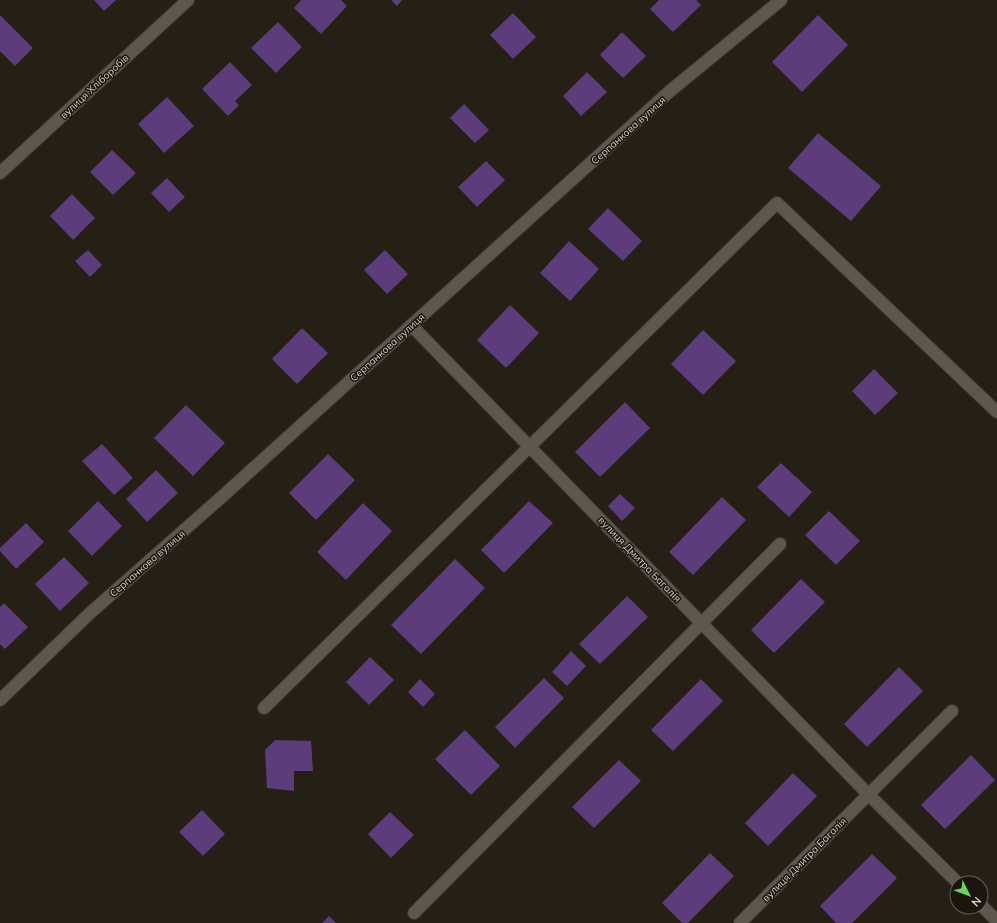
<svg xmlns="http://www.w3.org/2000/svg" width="997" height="923" viewBox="0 0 997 923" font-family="Mulish,sans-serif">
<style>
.building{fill:#5c3c7b}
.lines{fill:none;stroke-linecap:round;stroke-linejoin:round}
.street-casing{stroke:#3e3933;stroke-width:14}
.street{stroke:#5e574d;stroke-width:12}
.labels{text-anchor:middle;stroke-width:3;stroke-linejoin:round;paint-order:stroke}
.street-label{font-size:10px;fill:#d7d3cd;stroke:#1b150d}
</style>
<rect width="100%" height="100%" fill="#251f16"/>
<g class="building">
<polygon points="94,0 116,0 104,11"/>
<polygon points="301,0 341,0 347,6 321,34 294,8"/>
<polygon points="391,0 402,0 397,6"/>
<polygon points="659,0 696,0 701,5 673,32 650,9"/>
<polygon points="513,13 536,37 513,59 490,35"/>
<polygon points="0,15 33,48 15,66 0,51"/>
<polygon points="818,15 848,45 802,92 772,62"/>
<polygon points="278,22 302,47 276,73 251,48"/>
<polygon points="622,32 646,56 623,78 600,55"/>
<polygon points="230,62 252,85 235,101 239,105 228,116 202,89"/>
<polygon points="587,72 607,92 581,116 563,96"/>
<polygon points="167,97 194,126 164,153 138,124"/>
<polygon points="464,104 489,130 475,143 450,118"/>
<polygon points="818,133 881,186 851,221 788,168"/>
<polygon points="112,150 136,173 113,195 90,172"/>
<polygon points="486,161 505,180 477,207 458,187"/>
<polygon points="167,178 185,197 169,212 151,193"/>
<polygon points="72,194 95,218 73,240 50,216"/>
<polygon points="608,208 642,241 623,261 588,229"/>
<polygon points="569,241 599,269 570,301 540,273"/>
<polygon points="88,250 102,265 90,277 75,261"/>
<polygon points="385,250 408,274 387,294 364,270"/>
<polygon points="510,305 539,333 506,368 477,340"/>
<polygon points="302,328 328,353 297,384 272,359"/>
<polygon points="703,330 736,361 703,395 671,364"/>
<polygon points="874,369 898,393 875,415 852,391"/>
<polygon points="625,402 650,428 600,477 575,452"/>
<polygon points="186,405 225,443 193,476 154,438"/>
<polygon points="102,444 133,478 114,495 82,461"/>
<polygon points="328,454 355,480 316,520 289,493"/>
<polygon points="781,463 812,492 789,517 757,487"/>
<polygon points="156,470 178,493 147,522 126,499"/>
<polygon points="620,494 635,508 622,521 608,506"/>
<polygon points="722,497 746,520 693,575 669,552"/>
<polygon points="98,501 122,526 92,556 68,531"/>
<polygon points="529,501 553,523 504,573 481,550"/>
<polygon points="363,503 392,531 346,580 317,552"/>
<polygon points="829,511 860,541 836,565 805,535"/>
<polygon points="26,523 44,542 16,569 0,551 0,548"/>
<polygon points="64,557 89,583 60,611 35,584"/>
<polygon points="455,559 485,588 421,654 391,625"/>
<polygon points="801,579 825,602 774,653 751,630"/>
<polygon points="627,596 648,617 600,664 579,644"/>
<polygon points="4,603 28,627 5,649 0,644 0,607"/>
<polygon points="571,651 586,666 567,686 552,672"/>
<polygon points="370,657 394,680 369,705 346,682"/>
<polygon points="899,667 923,691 867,747 844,724"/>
<polygon points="544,678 564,698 515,748 495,727"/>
<polygon points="420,679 435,694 423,707 408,692"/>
<polygon points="701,679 723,701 673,751 651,730"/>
<polygon points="465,730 500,766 471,795 435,759"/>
<polygon points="275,740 311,741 313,771 294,771 294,791 267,788 265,750"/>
<polygon points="971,755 995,780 945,829 921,805"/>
<polygon points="619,760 641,781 594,828 572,807"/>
<polygon points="793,773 817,796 768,846 745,823"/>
<polygon points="202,810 225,834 203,856 179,832"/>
<polygon points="390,812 414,835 391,858 368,834"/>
<polygon points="710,853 734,876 688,923 682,923 662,903"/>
<polygon points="872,854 897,878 852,923 836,923 820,906"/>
<polygon points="329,916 336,923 322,923"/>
</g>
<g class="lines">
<g class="street-casing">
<g id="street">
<polyline points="0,173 188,0"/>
<polyline points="411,325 868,794 958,883"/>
<polyline points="0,700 89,614 225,494 670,91 781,0"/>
<polyline points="264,708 777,203 997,412"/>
<polyline points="981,905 997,921"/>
<polyline points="414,913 780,544"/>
<polyline points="740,923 952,711"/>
</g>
</g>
<use href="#street" class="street"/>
</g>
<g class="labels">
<g class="street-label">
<text transform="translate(94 86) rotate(-43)" y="4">вулиця Хліборобів</text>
<text transform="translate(628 130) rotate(-42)" y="4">Серпанкова вулиця</text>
<text transform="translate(387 347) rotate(-42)" y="4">Серпанкова вулиця</text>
<text transform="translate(640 559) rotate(46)" y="4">вулиця Дмитра Багалія</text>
<text transform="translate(147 563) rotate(-41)" y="4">Серпанкова вулиця</text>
<text transform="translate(804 859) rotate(-45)" y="4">вулиця Дмитра Багалія</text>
</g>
</g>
<g transform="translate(969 895) rotate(132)"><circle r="19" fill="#1b150d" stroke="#66615a"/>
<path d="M0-3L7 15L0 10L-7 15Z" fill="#69d464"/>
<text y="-6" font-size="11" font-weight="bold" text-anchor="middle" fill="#d7d3cd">N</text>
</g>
</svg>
